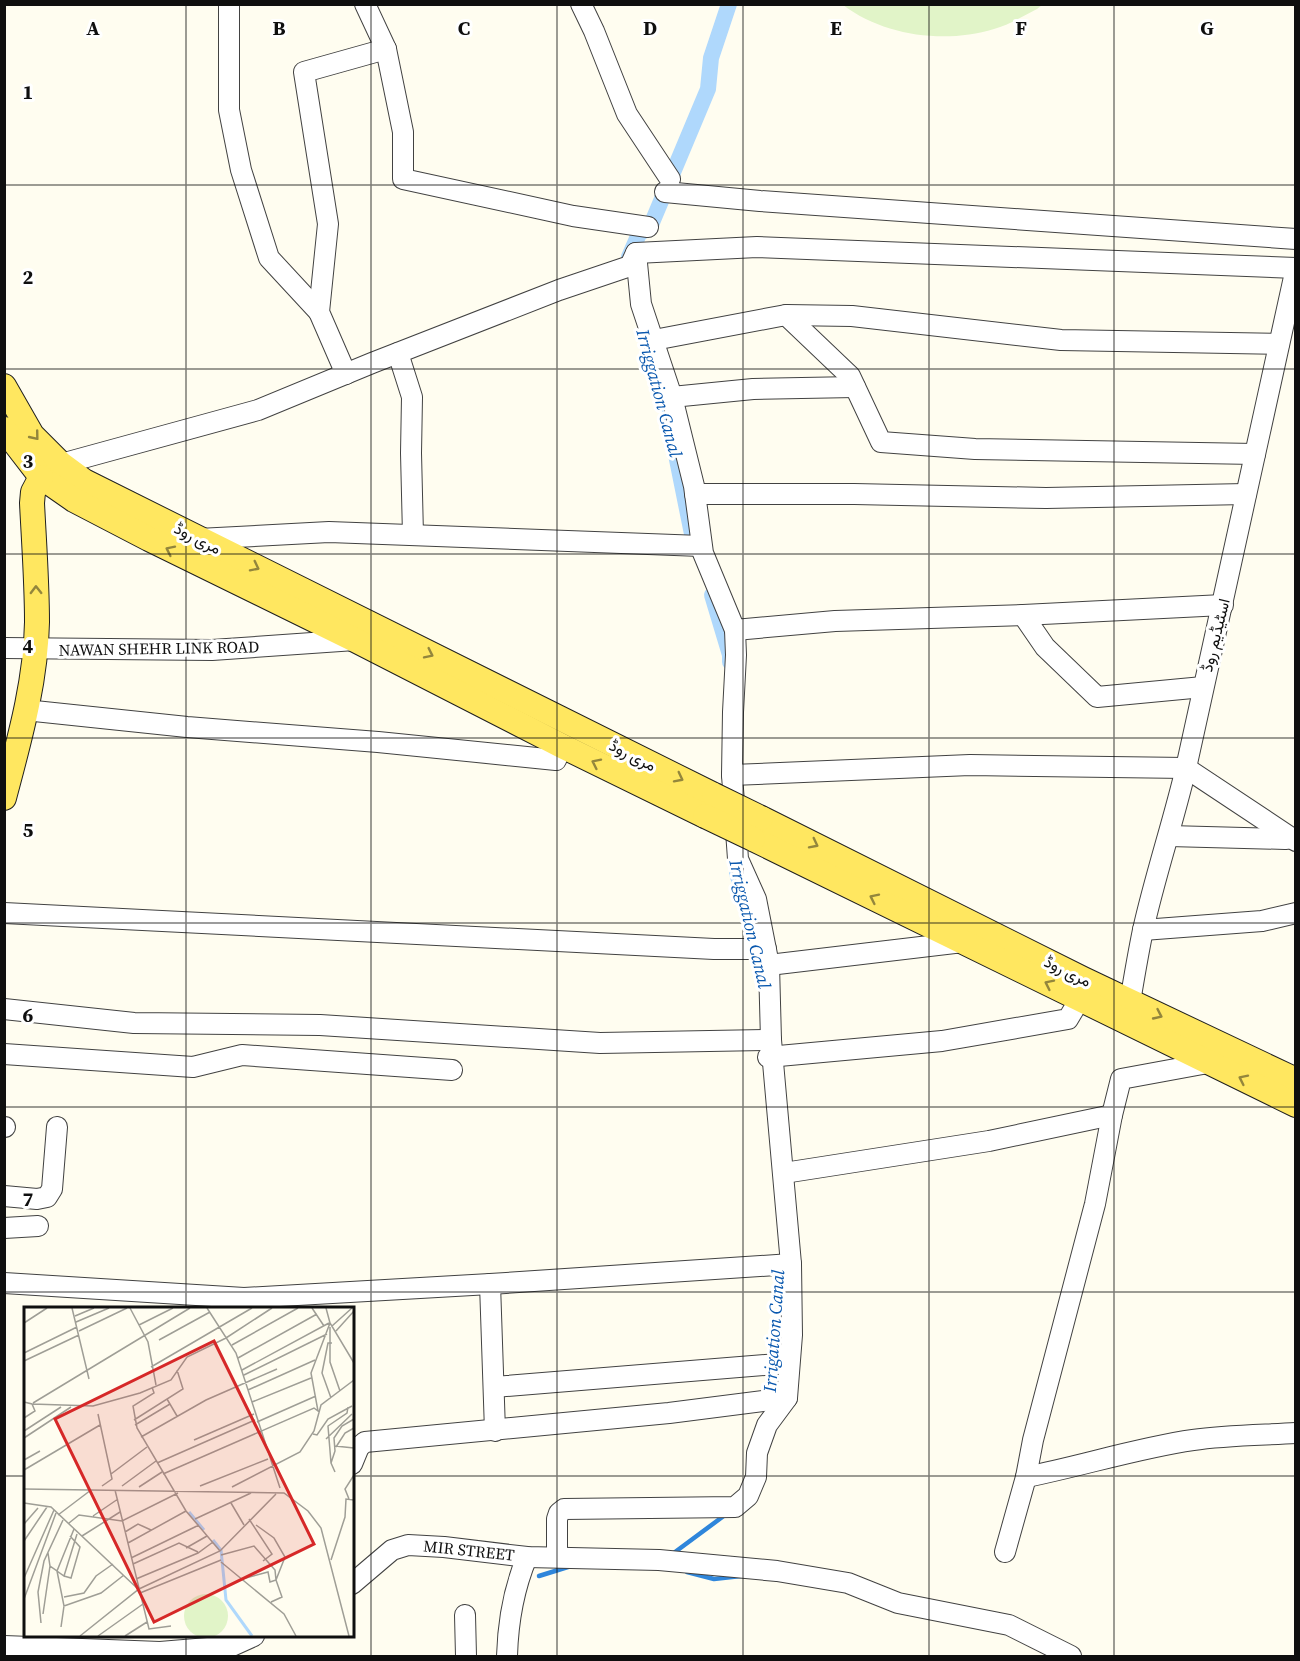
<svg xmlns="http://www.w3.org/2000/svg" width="1300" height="1661" viewBox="0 0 1300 1661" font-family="'Source Serif 4',Vazirmatn,serif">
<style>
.pitch{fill:#e1f4c8}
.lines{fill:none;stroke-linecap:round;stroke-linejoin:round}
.stream{stroke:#2f86db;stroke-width:4.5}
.canal{stroke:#afd8fc;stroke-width:16}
.minor-casing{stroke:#424242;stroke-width:22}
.major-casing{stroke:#202020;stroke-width:26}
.minor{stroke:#fff;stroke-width:20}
.major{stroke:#ffe760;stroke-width:24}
.major-bridge-casing{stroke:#202020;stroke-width:26;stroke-linecap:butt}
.major-bridge{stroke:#ffe760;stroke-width:24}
.oneway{stroke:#93863c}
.grid{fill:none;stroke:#0f0f0f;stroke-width:1.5;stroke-opacity:0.55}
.labels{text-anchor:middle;stroke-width:6;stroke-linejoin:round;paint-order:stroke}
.street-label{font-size:16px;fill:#0f0f0f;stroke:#fff}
.water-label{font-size:18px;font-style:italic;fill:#0a58ae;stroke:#fff}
.inset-river{fill:none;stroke:#afd8fc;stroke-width:3}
.inset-road{fill:none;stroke:#9f9e96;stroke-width:1.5}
.view{fill:#d62828;fill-opacity:0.15;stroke:#d62828;stroke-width:3}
.inset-edge{fill:none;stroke:#0f0f0f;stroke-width:3}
.grid-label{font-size:20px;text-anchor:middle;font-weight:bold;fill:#0f0f0f;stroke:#fff;stroke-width:6;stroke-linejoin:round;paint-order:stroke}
</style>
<rect width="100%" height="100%" fill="#fffdf0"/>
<path class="pitch" d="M843,5h199l-5,4c-14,7 -28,16 -43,20 -49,15 -110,7 -151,-24z"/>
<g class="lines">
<g class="stream">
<polyline points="671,1555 725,1515"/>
<polyline points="687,1572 714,1579 741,1576"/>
<polyline points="539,1576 571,1566"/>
</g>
<g class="canal">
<polyline points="630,265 629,257 639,234 651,225 708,89 711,58 729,4"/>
<polyline points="668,415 693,539"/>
<polyline points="712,595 730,655 730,662"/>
<polyline points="737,873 756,938"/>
</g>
<g class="minor-casing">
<g id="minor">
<polyline points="229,4 229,110 241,170 269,258 319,312"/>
<polyline points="365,4 386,49 403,132 403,179 573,216 648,227"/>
<polyline points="581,4 594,31 627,114 670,179"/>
<polyline points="665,192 760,201 1296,239"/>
<polyline points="786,315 850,376 881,442 975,449 1255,454"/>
<polyline points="654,340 786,315 852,316 1061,340 1279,344"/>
<polyline points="398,353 412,397 411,453 413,535"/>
<polyline points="346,374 319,312 328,224 304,72 386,49"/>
<polyline points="672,397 753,389 855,387"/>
<polyline points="61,464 258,410 372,363 559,290 630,266 636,253 757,247 1296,268"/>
<polyline points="695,494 854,494 1046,498 1246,494"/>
<polyline points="198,539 329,532 701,546"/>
<polyline points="1023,615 1045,647 1097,697 1203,687"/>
<polyline points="735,630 835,621 1023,615 1223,605"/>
<polyline points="4,648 212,650 355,640"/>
<polyline points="25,710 187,727 378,742 556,760 562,746"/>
<polyline points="732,775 970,765 1186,768 1296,841"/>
<polyline points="1169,836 1285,839 1293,838"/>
<polyline points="4,913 714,949 766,949"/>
<polyline points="1143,930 1262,921 1296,913"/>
<polyline points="769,965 963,942"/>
<path d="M1130,1002c4,-24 8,-48 13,-72 12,-54 30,-107 43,-162 38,-166 73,-333 110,-500"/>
<polyline points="4,1009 134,1023 320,1025 600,1043 771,1040"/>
<polyline points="4,1054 193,1067 242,1055 452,1070"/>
<polyline points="768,1057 942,1041 1068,1019 1080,999"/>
<polyline points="4,1127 5,1127"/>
<polyline points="784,1173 989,1141 1112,1115"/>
<polyline points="4,1196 37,1199 47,1197 52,1189 57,1127"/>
<polyline points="4,1228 38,1226"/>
<polyline points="4,1283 244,1298 490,1284 791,1264"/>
<polyline points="490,1284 495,1431"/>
<polyline points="494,1387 789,1363"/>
<polyline points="352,1464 359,1447 365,1442 669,1413 787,1398"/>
<path d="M1026,1477c56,-11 111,-29 167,-37 32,-5 70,-5 103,-7"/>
<polyline points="1005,1552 1026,1477 1033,1440 1095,1204 1112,1115 1121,1079 1208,1063"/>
<polyline points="557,1557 557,1519 559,1513 564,1509 735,1507 748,1496 756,1477 757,1453 767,1425 787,1398 792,1335 791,1264 771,1040 769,965 756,899 738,859 732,775 733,712 736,655 735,630 703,553 694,486 672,397 641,304 636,253"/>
<polyline points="352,1584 392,1550 408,1545 444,1547 527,1557 659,1560 777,1571 848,1583 898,1603 1009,1625 1071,1656"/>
<polyline points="465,1615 466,1656"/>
<polyline points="4,1646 160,1652 232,1646 254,1636"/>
<path d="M507,1656c1,-34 7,-68 20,-99"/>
</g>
</g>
<g class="major-casing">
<g id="major">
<polyline points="4,386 32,435 61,464 84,481 714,795"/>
<polyline points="4,429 41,477 74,500 149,539 355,640 562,746 705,816"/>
<path d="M4,798c15,-57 32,-116 33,-176 0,-39 -3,-79 -5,-119l1,-11 8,-15"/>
<polyline points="761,818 1083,979 1296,1080"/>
<polyline points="753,839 1296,1105"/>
</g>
</g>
<use href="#minor" class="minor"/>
<use href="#major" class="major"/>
<g class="major-bridge-casing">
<g id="major-bridge">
<polyline points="714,795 761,818"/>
<polyline points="705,816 753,839"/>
</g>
</g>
<use href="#major-bridge" class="major-bridge"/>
</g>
<defs><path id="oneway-chevron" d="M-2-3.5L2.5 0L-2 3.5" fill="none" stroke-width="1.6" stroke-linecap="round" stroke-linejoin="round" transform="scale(1.5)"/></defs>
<g class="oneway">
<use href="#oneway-chevron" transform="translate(35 436) rotate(51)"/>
<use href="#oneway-chevron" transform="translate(170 550) rotate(-154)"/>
<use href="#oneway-chevron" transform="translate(255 567) rotate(27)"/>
<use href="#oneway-chevron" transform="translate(36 590) rotate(-91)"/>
<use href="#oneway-chevron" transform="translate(429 654) rotate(26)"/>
<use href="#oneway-chevron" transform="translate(596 763) rotate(-154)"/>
<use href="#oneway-chevron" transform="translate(679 778) rotate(27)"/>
<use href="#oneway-chevron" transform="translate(814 844) rotate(27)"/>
<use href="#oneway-chevron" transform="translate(874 898) rotate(-154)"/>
<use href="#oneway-chevron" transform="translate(1049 984) rotate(-154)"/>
<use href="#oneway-chevron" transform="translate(1158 1015) rotate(25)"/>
<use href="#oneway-chevron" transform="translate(1243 1079) rotate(-154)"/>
</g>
<path class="grid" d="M186,4v1304M371,4v1652M557,4v1652M743,4v1652M929,4v1652M1114,4v1652M4,185h1292M4,369h1292M4,554h1292M4,738h1292M4,923h1292M4,1107h1292M4,1292h1292M4,1476h22M352,1476h944M186,1636v20"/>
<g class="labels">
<g class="street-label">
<text transform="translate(198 538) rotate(27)" y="6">مری روڈ</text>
<text transform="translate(1215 635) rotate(-76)" y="6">اسٹیڈیم روڈ</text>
<text transform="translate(159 648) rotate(-1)" y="6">NAWAN SHEHR LINK ROAD</text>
<text transform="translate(633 755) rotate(27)" y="6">مری روڈ</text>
<text transform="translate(1068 971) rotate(26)" y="6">مری روڈ</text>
<text transform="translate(469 1550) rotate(6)" y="6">MIR STREET</text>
</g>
<g class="water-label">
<text transform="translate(659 393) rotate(75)" y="6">Irriggation Canal</text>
<text transform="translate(750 924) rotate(77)" y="6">Irriggation Canal</text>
<text transform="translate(774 1331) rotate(-86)" y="6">Irrigation Canal</text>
</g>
</g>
<g transform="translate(24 1307)">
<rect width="330" height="330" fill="#fffdf0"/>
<path d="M160 309a22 22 0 1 1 44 0a22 22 0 1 1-44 0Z" fill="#e1f4c8"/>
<path class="inset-river" d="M165,205l15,18M189,233l8,10 5,50 26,36"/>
<path class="inset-road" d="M48,1l17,71M106,1l18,34 8,43M183,1l29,45 44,135M288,1l12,18M302,1l4,15 24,40M51,9l19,-8M52,15l33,-14M0,16l23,-15M115,18l34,-17M308,19l20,-18M306,20v35l10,29M55,24l48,-23M312,24l18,-20M135,33l51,-28M208,38l66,-37M0,46l53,-26M214,51l79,-44M0,54l55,-26M127,60l101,-59M218,63l87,-47M220,68l83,-41M128,80l2,6 -21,13 4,22 49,83 34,40M224,83l67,-30M307,91l-9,-25 6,-30h4M143,92l10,17M0,95l8,2 3,7 -11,7M228,95l59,-24M9,96l157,-95M8,97l61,2 47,-13 31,-13 16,-23 39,-19 46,-30M74,107l14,65 -10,7M110,113l49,-31 -6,-19M233,115l59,-26M111,118l35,-21M0,124l37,-24M289,127l4,1 11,-16 24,-13M117,130l65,-37 71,-31M0,131l47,-31M302,132l26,-25M170,133l60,-26M311,139l19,2M312,140l9,-14 9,-5M0,153l16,-9M133,156l98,-43M307,156l-3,-37 19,-13 1,-6M0,163l76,-45M311,165l-4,-9 4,-12 -1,-13 8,-12 12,-7M87,167l36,-27M139,167l151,-66 4,3 -7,-38 19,-50M98,179l34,-25M176,179l68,-27M115,180l23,-15M208,180l68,-35 14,-21 7,-26 33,-25M0,182l260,4 24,18 13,17 28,108M91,183l34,139 22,-3M325,192l-4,-10 9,-14M0,196l27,4 87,82M207,196l13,22M34,208l33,-25M69,209l25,-17M171,212l56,-26M225,212l23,35 -9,7M45,216l10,-8 43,6 56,-28M0,217l14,-16M232,218l18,13 11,19 -9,23 6,17 -11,5M50,222l-17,42 7,5 13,-42M101,225l13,-8 13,6M58,229l38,-24M0,234l23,-34M104,236l58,-32M162,241l21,-12M24,246l2,13 7,5 7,35 37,-13 23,-18M197,248l33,-9 21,24 1,10 -6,2 -2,-10 -26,7M107,251l68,-33M307,253l14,-43 1,-18 8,1M197,255l63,52 12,22M109,257l46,-21 19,9M40,269l7,2 9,-31 -10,-11M0,271l30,-68M112,272l62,-26 15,-11M116,286l81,-33M40,290l20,-4 12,-17 17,-12M0,292l32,-86M19,307l7,-48M17,316l-3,-31 6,-31 19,-41M37,320l3,-21M56,329l59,-47 81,-38 56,-57M74,329l45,-32M101,329l22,-14"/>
<path class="view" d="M190,34l100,203 -160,78 -99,-203z"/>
<rect width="330" height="330" class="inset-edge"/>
</g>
<g class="grid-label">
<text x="93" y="35">A</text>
<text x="279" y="35">B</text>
<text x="464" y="35">C</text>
<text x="650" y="35">D</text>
<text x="836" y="35">E</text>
<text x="1021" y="35">F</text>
<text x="1207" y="35">G</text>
<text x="28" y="99">1</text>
<text x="28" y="284">2</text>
<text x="28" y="468">3</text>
<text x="28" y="653">4</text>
<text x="28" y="837">5</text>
<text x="28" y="1022">6</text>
<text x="28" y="1206">7</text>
</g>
<rect width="1300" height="1661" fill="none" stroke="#0f0f0f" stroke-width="12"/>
</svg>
